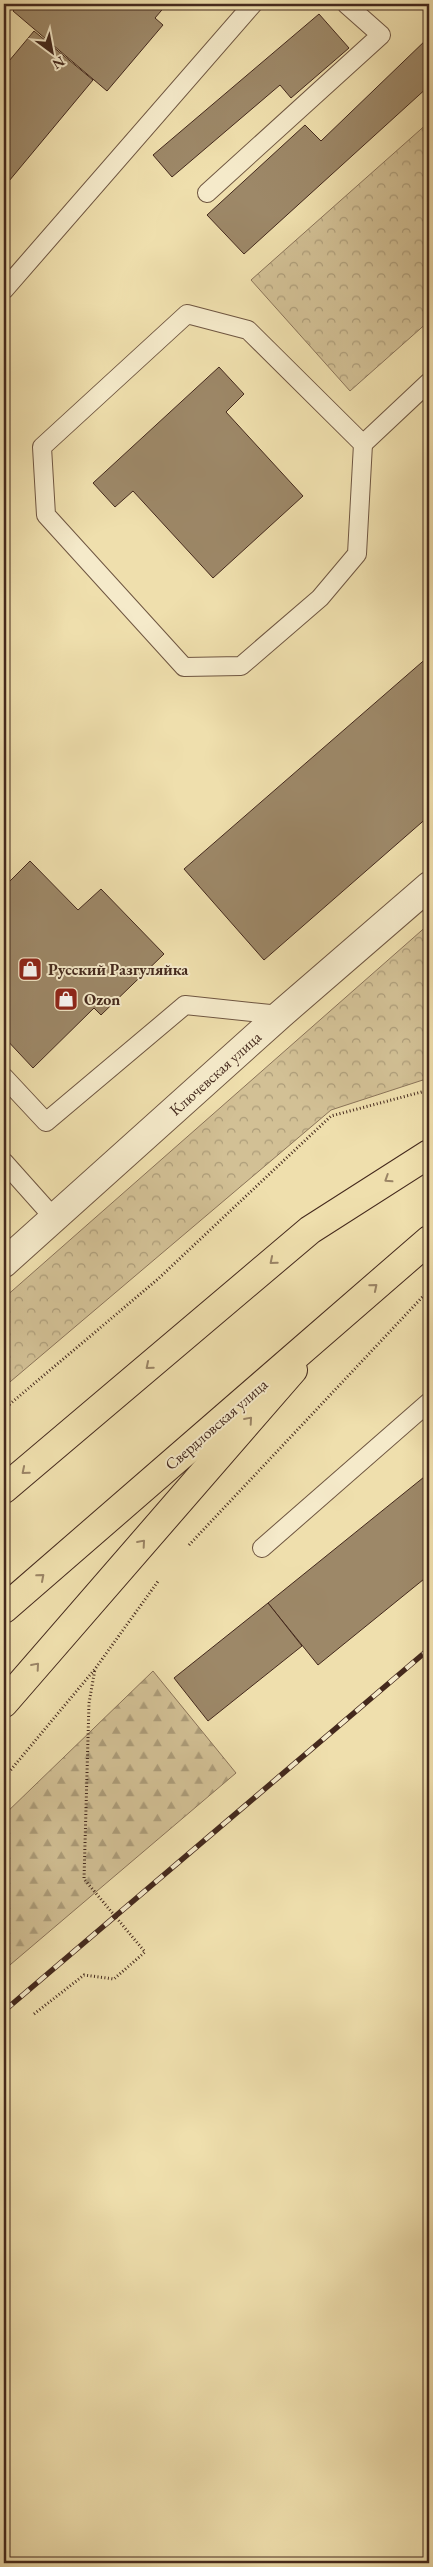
<svg xmlns="http://www.w3.org/2000/svg" width="433" height="2567" viewBox="0 0 433 2567" font-family="'EB Garamond',serif">
<style>
.forest{fill:url(#forest-firs);stroke:#8b7459}
.park{fill:url(#park-crowns);stroke:#8b7459}
.building{fill:#9d8868;stroke:#44291d}
.lines{fill:none;stroke-linecap:round;stroke-linejoin:round}
.lane-casing{stroke:#6f5641;stroke-width:20}
.street-casing{stroke:#6f5641;stroke-width:30}
.primary-casing{stroke:#44291d;stroke-width:30}
.highway-casing{stroke:#44291d;stroke-width:30}
.path{stroke:#44291d;stroke-width:3;stroke-dasharray:1 2.5;stroke-linecap:butt}
.lane{stroke:#f5eaca;stroke-width:18}
.street{stroke:#f5eaca;stroke-width:28}
.primary{stroke:#efdfad;stroke-width:28}
.highway{stroke:#efdfad;stroke-width:28}
.rail-casing{stroke:#44291d;stroke-width:5.5}
.rail{stroke:#f5eaca;stroke-width:4;stroke-dasharray:11;stroke-linecap:butt}
.oneway{stroke:#9a8465}
.labels{text-anchor:middle;stroke-width:4;stroke-linejoin:round;paint-order:stroke}
.poi-label{font-size:16px;font-weight:bold;fill:#44291d;stroke:#f5eaca;text-anchor:start}
.street-label{font-size:16px;fill:#44291d;stroke:#f5eaca}
</style>
<defs>
<pattern id="forest-firs" width="22" height="20" patternUnits="userSpaceOnUse" patternTransform="scale(1.25)"><rect width="22" height="20" fill="#d2c095"/><path d="M5 1l3.5 6h-7zM16 11l3.5 6h-7z" fill="#ac9c79"/></pattern>
<pattern id="park-crowns" width="20" height="18" patternUnits="userSpaceOnUse" patternTransform="scale(1.25)"><rect width="20" height="18" fill="#d2c095"/><path d="M2 6a3 3 0 1 1 6 0M12 15a3 3 0 1 1 6 0" fill="none" stroke="#ac9c79"/></pattern>
</defs>
<rect width="100%" height="100%" fill="#efdfad"/>
<filter id="stains"><feTurbulence type="fractalNoise" baseFrequency=".004" numOctaves="4"/><feColorMatrix values="0 0 0 0 .2 0 0 0 0 .09 0 0 0 0 .02 0 0 0 .5 -.17"/></filter>
<radialGradient id="worn" r=".72"><stop offset=".6" stop-color="#630" stop-opacity="0"/><stop offset="1" stop-color="#630" stop-opacity=".3"/></radialGradient>
<polygon class="forest" points="153,1671 236,1773 4,1970 4,1815"/>
<g class="park">
<polygon points="429,122 429,321 350,391 251,280"/>
<polygon points="429,924 429,1078 331,1110 4,1387 4,1298"/>
</g>
<g class="building">
<polygon points="19,4 167,4 155,18 163,25 107,91 13,11"/>
<polygon points="319,14 349,48 291,98 280,85 172,177 153,155"/>
<polygon points="34,31 93,80 4,187 4,67"/>
<polygon points="429,37 429,86 244,254 207,215 305,125 321,141"/>
<polygon points="219,367 244,394 226,412 303,496 213,578 133,491 115,507 93,483"/>
<polygon points="429,656 429,816 264,960 184,869"/>
<polygon points="30,861 78,910 101,889 164,954 101,1015 94,1008 33,1068 4,1037 4,887"/>
<polygon points="429,1473 429,1575 318,1665 268,1603"/>
<polygon points="268,1603 302,1646 208,1721 174,1678"/>
</g>
<g class="lines">
<g class="lane-casing">
<g id="lane">
<polyline points="207,193 381,35 346,4"/>
<polyline points="4,290 253,4"/>
<polygon points="187,314 248,330 363,444 357,554 320,598 241,666 184,667 46,515 42,447"/>
<polyline points="363,444 429,382"/>
<polyline points="4,1077 46,1122 185,1005 280,1015"/>
<polyline points="4,1162 54,1218"/>
<polyline points="262,1548 429,1402"/>
</g>
</g>
<g class="street-casing">
<polyline id="street" points="4,1263 280,1015 429,886"/>
</g>
<g class="primary-casing">
<polyline id="primary" points="4,1703 293,1370"/>
</g>
<g class="highway-casing">
<g id="highway">
<polyline points="4,1489 310,1230 429,1154"/>
<polyline points="4,1609 429,1240"/>
</g>
</g>
<g class="path">
<polyline points="4,1409 158,1279 331,1116 429,1090"/>
<polyline points="189,1545 429,1290"/>
<polyline points="4,1778 95,1669 159,1580"/>
<polyline points="34,2014 84,1975 114,1979 145,1952 84,1879 89,1703 95,1669"/>
</g>
<use href="#lane" class="lane"/>
<use href="#street" class="street"/>
<use href="#primary" class="primary"/>
<use href="#highway" class="highway"/>
<g class="rail-casing">
<polyline id="rail" points="4,2011 429,1649"/>
</g>
<use href="#rail" class="rail"/>
</g>
<defs><path id="oneway-chevron" d="M-2-3.5L2.5 0L-2 3.5" fill="none" stroke-width="1.6" stroke-linecap="round" stroke-linejoin="round" transform="scale(1.25)"/></defs>
<g class="oneway">
<use href="#oneway-chevron" transform="translate(388 1179) rotate(147)"/>
<use href="#oneway-chevron" transform="translate(273 1261) rotate(140)"/>
<use href="#oneway-chevron" transform="translate(374 1287) rotate(-40)"/>
<use href="#oneway-chevron" transform="translate(149 1366) rotate(140)"/>
<use href="#oneway-chevron" transform="translate(249 1420) rotate(-49)"/>
<use href="#oneway-chevron" transform="translate(25 1471) rotate(140)"/>
<use href="#oneway-chevron" transform="translate(142 1543) rotate(-49)"/>
<use href="#oneway-chevron" transform="translate(41 1577) rotate(-41)"/>
<use href="#oneway-chevron" transform="translate(36 1666) rotate(-49)"/>
</g>
<defs>
<g id="shop-square" transform="scale(1.25)"><rect x="-9" y="-9" width="18" height="18" rx="4" fill="#8f2418" stroke="#f5eaca"/><path d="M-5-2.5h2.3a2.7 3.5 0 0 1 5.4 0H5L5.5 6h-11ZM-1.5-2.5h3a1.5 2.3 0 0 0-3 0Z" fill="#fff"/></g>
</defs>
<g fill-rule="evenodd">
<use href="#shop-square" x="30" y="969"/>
<use href="#shop-square" x="66" y="999"/>
</g>
<g class="labels">
<g class="poi-label">
<text x="48" y="975">Русский Разгуляйка</text>
<text x="84" y="1005">Ozon</text>
</g>
<g class="street-label">
<text transform="translate(215 1073) rotate(-42)" y="6">Ключевская улица</text>
<text transform="translate(216 1424) rotate(-41)" y="6">Свердловская улица</text>
</g>
</g>
<rect width="433" height="2567" fill="none" stroke="#efdfad" stroke-width="20"/>
<rect x="5" y="5" width="423" height="2557" fill="none" stroke="#44291d" stroke-width="2.5"/>
<rect x="10" y="10" width="413" height="2547" fill="none" stroke="#44291d"/>
<g transform="translate(52 52) rotate(148)" stroke="#f5eaca" stroke-width="4" paint-order="stroke">
<path d="M0-4L9 19L0 12L-9 19Z" fill="#44291d"/>
<text y="-8" font-size="14" font-weight="bold" text-anchor="middle" fill="#44291d">N</text>
</g>
<rect width="100%" height="100%" filter="url(#stains)"/>
<rect width="100%" height="100%" fill="url(#worn)"/>
</svg>
